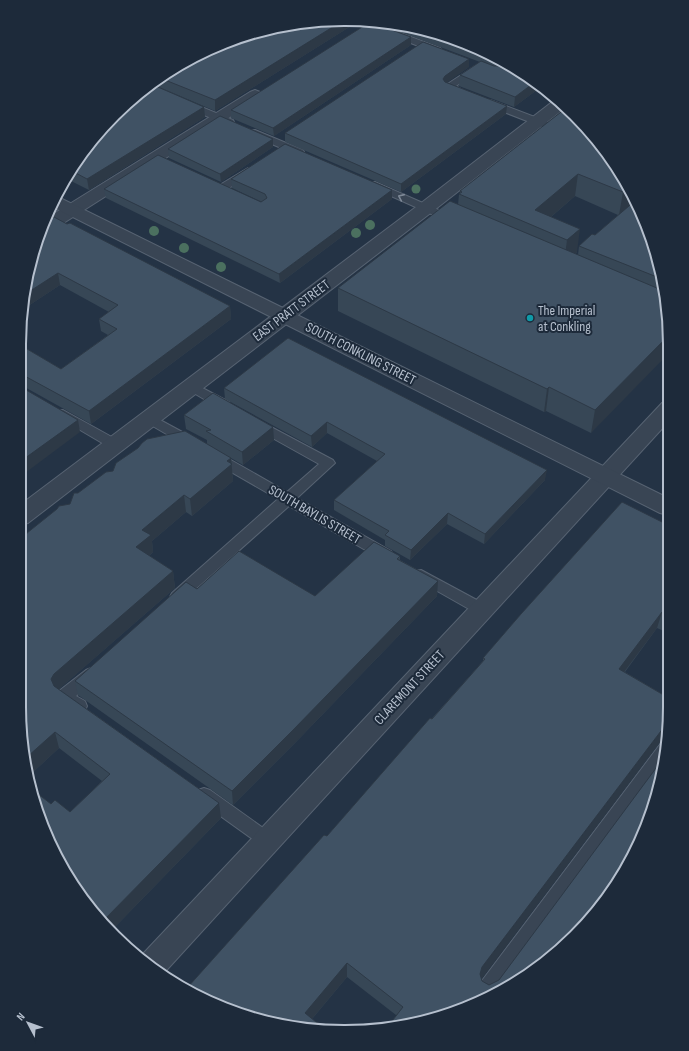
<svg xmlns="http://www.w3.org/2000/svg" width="689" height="1051" viewBox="0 0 689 1051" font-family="'Sofia Sans Condensed',sans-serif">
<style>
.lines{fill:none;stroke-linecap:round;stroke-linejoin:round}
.service-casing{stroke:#576372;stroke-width:2}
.minor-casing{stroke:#576372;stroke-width:2}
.tertiary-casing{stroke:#576372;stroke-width:2}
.service{fill:#394554;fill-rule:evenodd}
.minor{fill:#394554;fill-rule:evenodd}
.tertiary{fill:#394554;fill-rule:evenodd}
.tree{fill:#4b705f}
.wall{fill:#374756;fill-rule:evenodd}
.shaded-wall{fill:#2d3946}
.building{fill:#405264;stroke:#2d3946}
.oneway{stroke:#7e8997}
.culture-dot{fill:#0f9aa8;stroke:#1d2a3a;stroke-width:1.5}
.labels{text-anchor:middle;stroke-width:4;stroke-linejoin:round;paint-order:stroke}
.street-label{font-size:14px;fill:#b6c0ce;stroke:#1d2a3a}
.poi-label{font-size:14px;fill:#b6c0ce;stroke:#1d2a3a;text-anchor:start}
.rim{fill:none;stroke:#b6c0ce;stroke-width:2}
</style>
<rect width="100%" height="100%" fill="#243345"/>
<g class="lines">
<g class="service-casing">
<g id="service">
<polygon points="393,30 440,48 442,50 437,53 434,52 390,35 388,33"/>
<path d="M475,66l3,1 2,2 -2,2 -22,15 10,6 -2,2c-6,2 -16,-2 -20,-7l2,-2z"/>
<polygon points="490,100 553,124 554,126 549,129 545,128 486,105 485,103 486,101"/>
<polygon points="187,101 233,120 234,122 229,125 225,124 183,106 182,104 183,102"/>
<polygon points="255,130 303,150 304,152 299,155 295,154 251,135 250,133 251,131"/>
<polygon points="248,168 253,171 252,173 226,190 218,190 217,188 218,186"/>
<polygon points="375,182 457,218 459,220 453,223 449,222 371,187 370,185 371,183"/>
<polygon points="191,382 229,402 230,405 229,408 224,409 219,408 187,389 185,386 187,383"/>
<polygon points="63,410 119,441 121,444 119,447 114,449 109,447 58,417 57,414 58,411"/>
<polygon points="149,414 197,440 199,443 197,446 192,448 187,446 144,421 143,418 144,415"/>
<polygon points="256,419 333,460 335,463 297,498 391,551 393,555 391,559 386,560 381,559 289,506 182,601 177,603 172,601 170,597 172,593 278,499 212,461 210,458 212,455 217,453 222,455 287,492 319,464 251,426 249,423 251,420"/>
<polygon points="421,570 486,605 488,609 486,613 481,615 476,613 416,579 414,575 416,571"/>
<path d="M91,668l5,2 3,4 -3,4 -20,18 9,5 2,5 -2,5c-10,3 -23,-6 -28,-15l2,-5 27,-21z"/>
<polygon points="667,741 667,749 661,768 495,993 487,997 481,994 479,988 481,982 661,743"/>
<polygon points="204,788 210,790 273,835 276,840 273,845 267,848 261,845 198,800 196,795 198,790"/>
</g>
</g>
<g class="minor-casing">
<g id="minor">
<polygon points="255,90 260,92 263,95 260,98 51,231 43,232 47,218 250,92"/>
<polygon points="556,99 566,107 428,215 28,523 20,525 20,505 416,207"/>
<polygon points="669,401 669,421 163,974 146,965 140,957 662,403"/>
</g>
</g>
<g class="tertiary-casing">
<polygon id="tertiary" points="56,196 668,498 668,515 660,513 51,206"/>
</g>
<use href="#service" class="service"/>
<use href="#minor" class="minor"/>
<use href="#tertiary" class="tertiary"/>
</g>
<g class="tree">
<circle cx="416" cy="189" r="4.5"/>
<circle cx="370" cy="225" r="5"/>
<circle cx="154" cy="231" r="5"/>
<circle cx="356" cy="233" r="5"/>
<circle cx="184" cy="248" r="5"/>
<circle cx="221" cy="267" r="5"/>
</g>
<g class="wall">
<polygon points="323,20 359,21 215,111 157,86 204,107 205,117 89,190 67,179 100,130 147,86 201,52"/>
<polygon points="379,22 387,22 449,36 507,63 541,87 514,107 459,86 460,75 480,62 379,24"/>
<polygon points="411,45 274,136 231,118 231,110"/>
<polygon points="469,67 447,82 506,114 401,192 285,142 285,133"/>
<path d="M570,111l33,36 34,54 22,59 10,63 -78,110 -45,-22 -2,1 -206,-101v-23l120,-83 1,-11h1v-3l109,-75zM575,196l43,19 -23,20 -16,11 -1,9 -3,-1 2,-2 -26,-35z"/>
<polygon points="273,139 273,147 221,182 169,158 168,149"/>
<polygon points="231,179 392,190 392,199 280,283 106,198 104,189 262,202 232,188"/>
<polygon points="46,221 230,306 231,319 91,424 21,385 22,346 61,369 108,335 101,331 99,319 109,312 60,285 22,310 22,302"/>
<polygon points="224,388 545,480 484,544 447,524 410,560 385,546 385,540 334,510 334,500 377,461 327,433 312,447 225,399"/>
<polygon points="184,415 273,427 274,440 243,465 231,458 233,481 192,516 186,512 152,541 153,552 149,556 173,571 175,588 59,689 219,803 221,818 113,929 74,888 51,804 70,812 102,781 59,748 30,775 19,706 70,504 78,493 113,471 207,444 207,440 186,429"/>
<polygon points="669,452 669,472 664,470"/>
<polygon points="668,525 668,633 657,628 625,672 667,697 667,740 660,742 481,979 482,981 489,985 507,988 396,1015 347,977 312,1019 220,1007 327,836 483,661 483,658"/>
<polygon points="400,556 400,560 438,581 437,596 295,743 233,805 78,695 75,681 197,589 315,596"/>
</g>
<g class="shaded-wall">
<polygon points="344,20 359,21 215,111 215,100"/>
<polygon points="411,37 411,45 274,136 273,128"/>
<polygon points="469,59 469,67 445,84 443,79 445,76"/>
<polygon points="535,82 541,87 514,107 515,97"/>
<polygon points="507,106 506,114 401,192 401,184"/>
<polygon points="204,107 205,117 89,190 87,179"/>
<polygon points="273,139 273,147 221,182 220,174"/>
<polygon points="578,174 575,196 538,228 535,210"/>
<polygon points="628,188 635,198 634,203 619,215 623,192"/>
<polygon points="392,190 392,199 280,283 279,274"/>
<polygon points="580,229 577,252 564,263 567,240"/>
<polygon points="58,273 60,285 22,310 22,302 24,295"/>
<polygon points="230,306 231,319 91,424 89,411"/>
<polygon points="669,335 669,353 591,433 595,410"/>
<polygon points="549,387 546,411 544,412 547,389"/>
<polygon points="78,420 80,432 21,476 21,461"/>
<polygon points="327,422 327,433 312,447 311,436"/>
<polygon points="273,427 274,440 243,465 242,452"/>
<polygon points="231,458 233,481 192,516 190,499 227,461"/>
<polygon points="547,470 545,480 484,544 485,534"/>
<polygon points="184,495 186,512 152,541 153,552 139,564 136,547 142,530"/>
<polygon points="448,513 447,524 410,560 411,550"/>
<polygon points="173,571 175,588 58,690 56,695 51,679 54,674"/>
<polygon points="438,581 437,596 295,743 233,805 232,791"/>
<polygon points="662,612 657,628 615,684 619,669"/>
<polygon points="667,726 667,740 660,742 480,981 480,974 482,967 664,727"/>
<polygon points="55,732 59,748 30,775 27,757"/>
<polygon points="219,803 221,818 113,929 104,920"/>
<polygon points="347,963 347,977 306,1026 305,1013"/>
</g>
<g class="building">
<polygon points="323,20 344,20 215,100 160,78 201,52 260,30"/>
<polygon points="370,22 411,37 273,128 231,110"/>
<polygon points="427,31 449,36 489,55"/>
<polygon points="423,42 469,59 445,76 443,79 445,82 507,106 401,184 285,133"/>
<polygon points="481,61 494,66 501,66 504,62 503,61 507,63 535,82 515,97 460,75"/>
<polygon points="151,84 204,107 87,179 72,171 100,130 147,86"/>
<polygon points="561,112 577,118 603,147 628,188 623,192 578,174 535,210 580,229 567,240 459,194 462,192 460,191"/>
<polygon points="220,116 273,139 220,174 168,149"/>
<polygon points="285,144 392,190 279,274 104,189 158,155 261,202 267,198 265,194 231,179"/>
<polygon points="636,200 659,260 662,279 579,246 592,234 595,235"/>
<polygon points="450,201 664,291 669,323 669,335 595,410 549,387 547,389 338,288"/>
<polygon points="54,217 67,224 70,223 230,306 89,411 21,374 22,346 61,369 117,329 99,319 118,305 58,273 24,295 46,221 49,220"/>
<polygon points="288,338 547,470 485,534 448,513 411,550 385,535 389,531 334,500 385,454 327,422 311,436 224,388"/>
<polygon points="21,387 78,420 21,461"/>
<polygon points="213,393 273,427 242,452 206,431 211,430 184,415"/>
<polygon points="185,431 231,458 227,461 232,464 190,499 184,495 142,530 151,535 136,547 173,571 54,674 51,679 54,686 219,803 104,920 74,888 36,811 33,790 51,804 55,800 70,812 110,774 55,732 27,757 19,706 20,539 26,535 27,533 57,509 59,506 70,504 74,493 78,493 106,472 113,471 116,463 138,448 142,443 147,439"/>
<polygon points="622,502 668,525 668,616 662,612 619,669 667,697 667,726 664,727 482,967 480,974 482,981 489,985 499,980 665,756 637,850 589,921 507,988 429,1021 389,1025 403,1007 347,963 305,1013 327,1031 323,1031 220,1007 187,988 324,835 327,836 430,718 432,719 485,659 483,658 521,614"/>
<polygon points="374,542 400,556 397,559 438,581 294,729 232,791 75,681 186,582 197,589 239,551 315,596"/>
</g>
<defs><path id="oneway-chevron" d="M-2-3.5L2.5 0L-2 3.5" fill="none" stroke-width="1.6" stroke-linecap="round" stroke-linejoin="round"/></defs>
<use class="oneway" href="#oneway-chevron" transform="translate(401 197) rotate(-156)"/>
<circle class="culture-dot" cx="530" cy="318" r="4"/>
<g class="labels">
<g class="street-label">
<text transform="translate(291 310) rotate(-37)" y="5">EAST PRATT STREET</text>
<text transform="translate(361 353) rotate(27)" y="5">SOUTH CONKLING STREET</text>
<text transform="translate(315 514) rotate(30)" y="5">SOUTH BAYLIS STREET</text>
<text transform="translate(409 687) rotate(-47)" y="5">CLAREMONT STREET</text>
</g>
<g class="poi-label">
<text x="538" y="315">The Imperial<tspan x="538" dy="16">at Conkling</tspan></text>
</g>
</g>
<path d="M0 0H689V1051H0ZM344 26H345A318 318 0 0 1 663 344V707A318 318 0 0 1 345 1025H344A318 318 0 0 1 26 707V344A318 318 0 0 1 344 26Z" fill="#1d2a3a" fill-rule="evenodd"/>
<path class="rim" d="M344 26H345A318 318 0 0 1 663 344V707A318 318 0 0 1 345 1025H344A318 318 0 0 1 26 707V344A318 318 0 0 1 344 26Z"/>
<g transform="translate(28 1023) rotate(311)" stroke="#1d2a3a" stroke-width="3" paint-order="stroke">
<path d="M0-3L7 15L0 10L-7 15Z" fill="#b6c0ce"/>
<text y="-6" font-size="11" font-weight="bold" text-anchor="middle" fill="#b6c0ce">N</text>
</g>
</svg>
